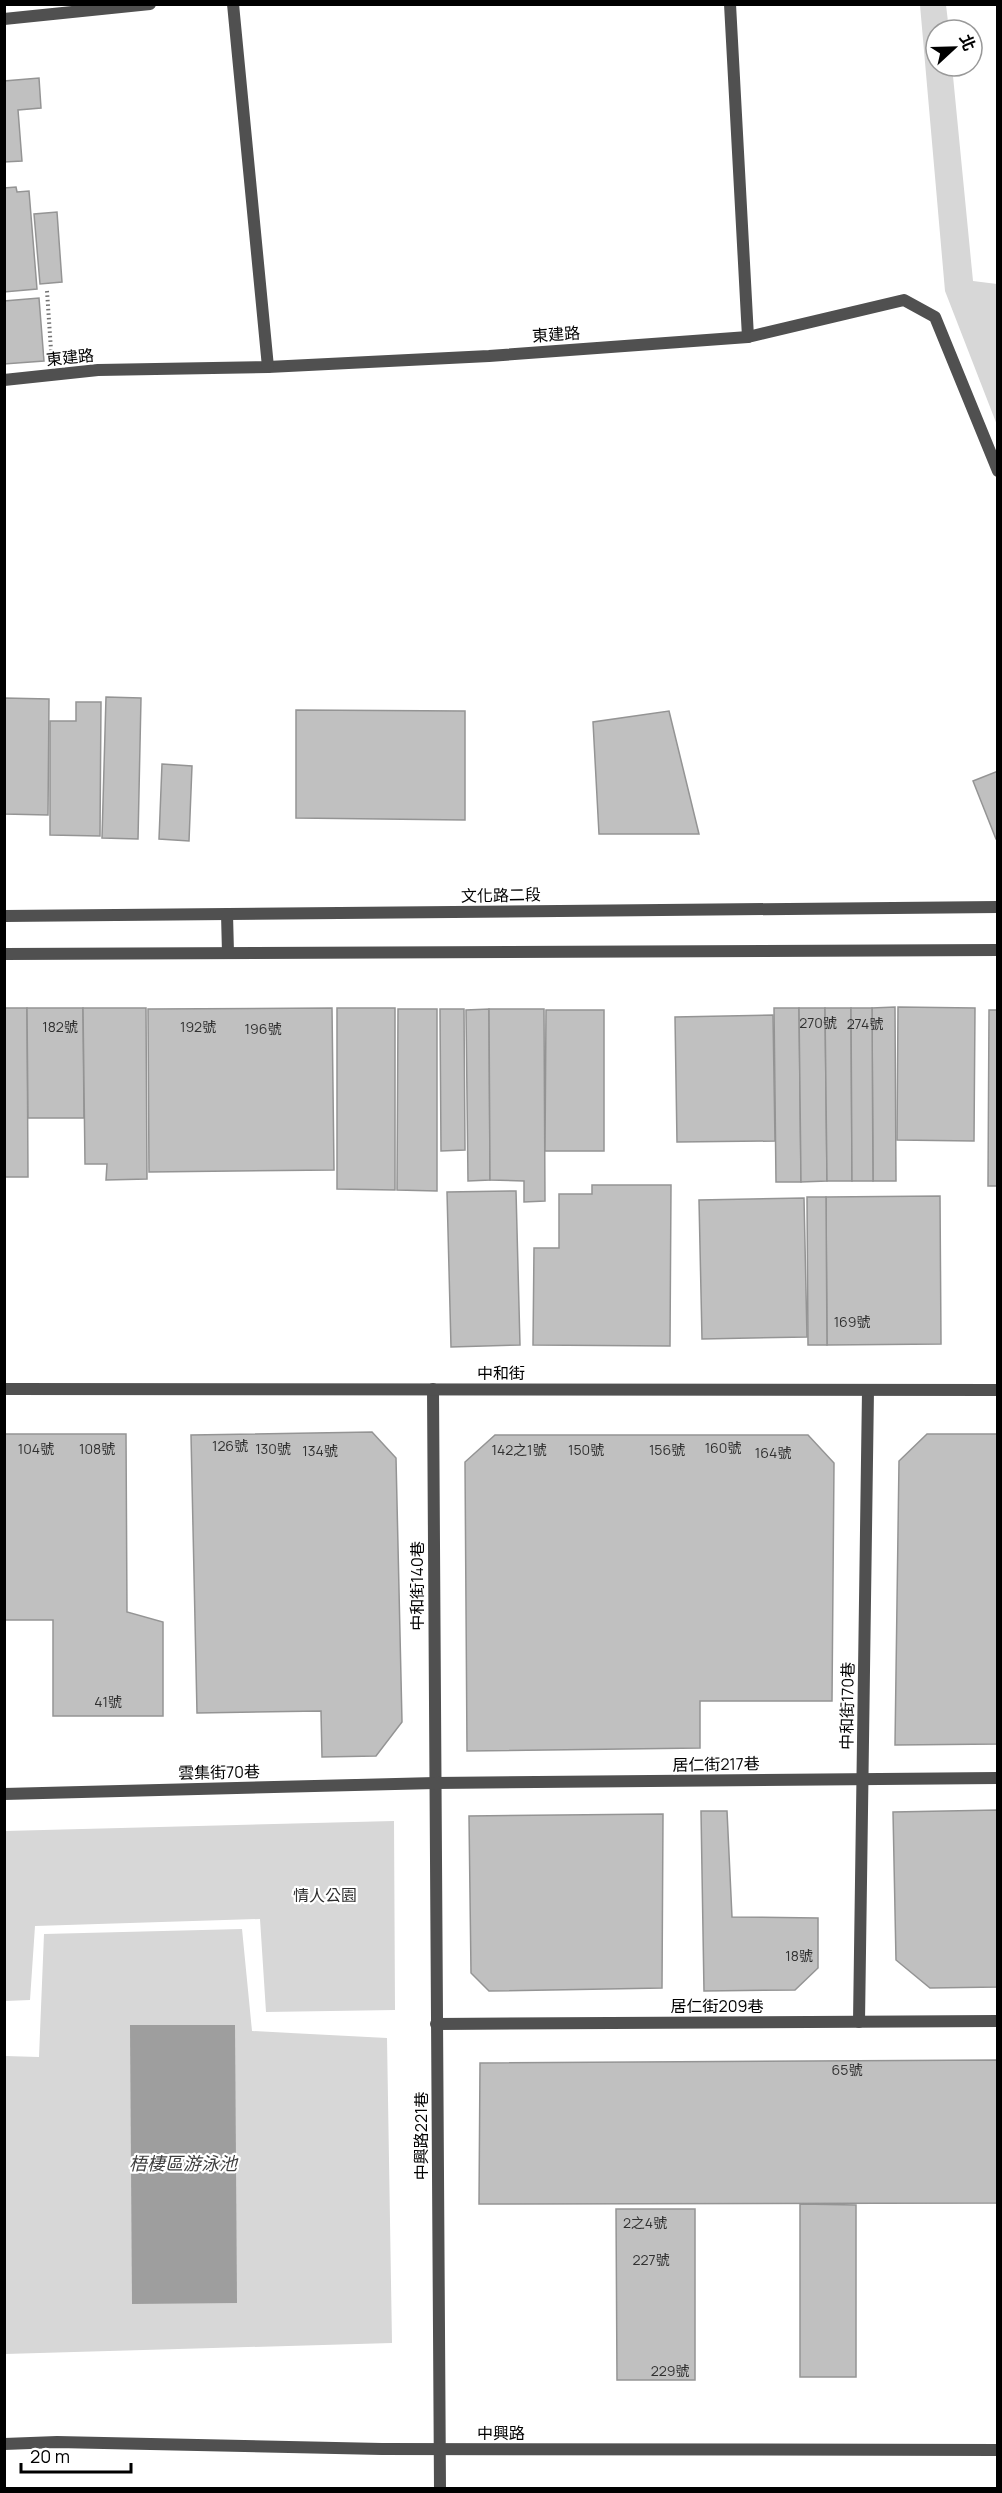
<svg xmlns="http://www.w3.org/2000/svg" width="1002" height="2493" viewBox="0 0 1002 2493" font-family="Manrope,'Noto Sans TC',sans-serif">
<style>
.green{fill:#d7d7d7}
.water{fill:#9e9e9e}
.building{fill:#c0c0c0;stroke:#949494;stroke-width:1.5}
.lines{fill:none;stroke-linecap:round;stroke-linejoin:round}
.path{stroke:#727272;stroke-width:4;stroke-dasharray:1.5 3;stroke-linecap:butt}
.service{stroke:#505050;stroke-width:12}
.minor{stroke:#505050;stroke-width:12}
.tertiary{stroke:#505050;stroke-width:12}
.labels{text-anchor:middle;stroke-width:4.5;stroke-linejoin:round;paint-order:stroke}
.number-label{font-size:14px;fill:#303030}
.street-label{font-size:16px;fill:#000;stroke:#fff}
.park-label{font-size:16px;fill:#2e2e2e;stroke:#fff}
.water-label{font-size:18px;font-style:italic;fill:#3f3f3f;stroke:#fff}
</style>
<rect width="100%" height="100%" fill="#fff"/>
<g class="green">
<polygon points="920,5 946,5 949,30 936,30 936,66 952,66 973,281 997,284 997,425 945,291"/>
<polygon points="394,1821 395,2010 266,2012 260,1919 35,1926 30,2000 5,2001 5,1831"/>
<polygon points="242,1929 252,2031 387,2038 392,2343 5,2354 5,2056 39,2057 44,1934"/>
</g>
<polygon class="water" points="130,2025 235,2025 237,2303 132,2304"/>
<g class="building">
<polygon points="39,78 41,108 18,110 22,161 4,162 4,81"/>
<polygon points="16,187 17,192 29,191 37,289 4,292 4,188"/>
<polygon points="57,212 62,282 40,284 34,214"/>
<polygon points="39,298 44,361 4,364 4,301"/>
<polygon points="106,697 141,698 138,839 102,838"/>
<polygon points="4,698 49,699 48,815 4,814"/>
<polygon points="76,702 101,702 100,836 50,835 50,721 76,721"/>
<polygon points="296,710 465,711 465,820 296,818"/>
<polygon points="669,711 699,834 599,834 593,722"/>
<polygon points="162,764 192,766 189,841 159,839"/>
<polygon points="998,771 998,839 996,839 973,781"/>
<polygon points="895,1007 896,1181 873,1181 872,1008"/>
<polygon points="898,1007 975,1008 974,1141 897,1140"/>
<polygon points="4,1008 27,1008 28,1177 4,1177"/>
<polygon points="27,1008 83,1008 84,1118 28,1118"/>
<polygon points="83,1008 146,1008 147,1179 106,1180 107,1164 85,1164"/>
<polygon points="332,1008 334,1170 149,1172 148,1009"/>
<polygon points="337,1008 395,1008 395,1190 337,1189"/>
<polygon points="774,1008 799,1008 801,1182 776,1182"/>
<polygon points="799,1008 825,1008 827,1181 801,1182"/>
<polygon points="825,1008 851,1008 852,1181 827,1181"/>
<polygon points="851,1008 872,1008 873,1181 852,1181"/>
<polygon points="398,1009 437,1009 437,1191 397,1190"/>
<polygon points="440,1009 464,1009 465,1150 441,1151"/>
<polygon points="489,1009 490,1180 468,1181 466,1010"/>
<polygon points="489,1009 544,1009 545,1201 524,1202 524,1181 490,1180"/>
<polygon points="546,1010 604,1010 604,1151 545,1151"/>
<polygon points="989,1010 998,1010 998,1186 988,1186"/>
<polygon points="773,1015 775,1141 677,1142 675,1017"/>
<polygon points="592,1185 671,1185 670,1346 533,1345 534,1248 559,1248 559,1194 592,1194"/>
<polygon points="516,1191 520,1345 451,1347 447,1192"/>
<polygon points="940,1196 941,1344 827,1345 826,1197"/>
<polygon points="807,1197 826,1197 827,1345 808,1345"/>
<polygon points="804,1198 807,1337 702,1339 699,1200"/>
<polygon points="372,1432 396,1458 402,1722 376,1756 322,1757 321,1711 197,1713 191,1435"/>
<polygon points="4,1434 126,1434 127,1612 163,1622 163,1716 53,1716 53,1620 4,1620"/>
<polygon points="927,1434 998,1434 998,1744 895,1745 899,1461"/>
<polygon points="495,1435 808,1435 834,1463 832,1701 700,1701 700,1748 467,1751 465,1462"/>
<polygon points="998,1810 998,1987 930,1988 896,1960 893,1812"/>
<polygon points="701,1811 727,1811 732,1917 818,1918 818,1968 795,1990 704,1991"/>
<polygon points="663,1814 662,1988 489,1991 471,1973 469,1816"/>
<polygon points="998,2060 998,2203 479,2204 480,2063"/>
<polygon points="800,2204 856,2205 856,2377 800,2377"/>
<polygon points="616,2209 695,2209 695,2380 617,2380"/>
</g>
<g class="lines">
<polyline class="path" points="47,291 51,350"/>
<g class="service">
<polyline points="730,4 748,337"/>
<polyline points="4,380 98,370 268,367 489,356 748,337 904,300 935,317 998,471"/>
<polyline points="227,914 228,953"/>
</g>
<g class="minor">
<polyline points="233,4 268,367"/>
<polyline points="4,19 150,4"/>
<polyline points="433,1389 440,2488"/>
<polyline points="4,1794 435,1783 998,1778"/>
<polyline points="859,2022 868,1390"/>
<polyline points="436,2024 998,2021"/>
</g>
<g class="tertiary">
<polyline points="4,916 998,907"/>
<polyline points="4,954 998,950"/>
<polyline points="4,1389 998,1390"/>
<polyline points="4,2444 57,2442 382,2449 998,2450"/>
</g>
</g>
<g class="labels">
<g class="number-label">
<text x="818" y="1028">270號</text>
<text x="865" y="1029">274號</text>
<text x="60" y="1032">182號</text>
<text x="198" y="1032">192號</text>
<text x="263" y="1034">196號</text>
<text x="852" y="1327">169號</text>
<text x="230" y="1451">126號</text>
<text x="723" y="1453">160號</text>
<text x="36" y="1454">104號</text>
<text x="97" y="1454">108號</text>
<text x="273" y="1454">130號</text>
<text x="519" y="1455">142之1號</text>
<text x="586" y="1455">150號</text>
<text x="667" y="1455">156號</text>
<text x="320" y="1456">134號</text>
<text x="773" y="1458">164號</text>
<text x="108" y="1707">41號</text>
<text x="799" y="1961">18號</text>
<text x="847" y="2075">65號</text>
<text x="645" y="2228">2之4號</text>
<text x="651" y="2265">227號</text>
<text x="670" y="2376">229號</text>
</g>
<g class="street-label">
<text transform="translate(556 334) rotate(-4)" y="6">東建路</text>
<text transform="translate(70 357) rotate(-6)" y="6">東建路</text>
<text transform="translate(501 895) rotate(-1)" y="6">文化路二段</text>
<text x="501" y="1379">中和街</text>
<text transform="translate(417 1586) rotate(-90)" y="6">中和街140巷</text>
<text transform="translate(847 1706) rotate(-89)" y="6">中和街170巷</text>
<text transform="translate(716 1764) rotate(-1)" y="6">居仁街217巷</text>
<text transform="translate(219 1772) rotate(-1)" y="6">雲集街70巷</text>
<text x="717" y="2012">居仁街209巷</text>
<text transform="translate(421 2136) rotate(-90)" y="6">中興路221巷</text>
<text x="501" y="2439">中興路</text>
</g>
<g class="park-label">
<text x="325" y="1901">情人公園</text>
</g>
<g class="water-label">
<text x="183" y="2170">梧棲區游泳池</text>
</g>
</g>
<rect width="1002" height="2493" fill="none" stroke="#000000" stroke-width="12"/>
<g transform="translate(954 48) rotate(68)"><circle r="28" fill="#ffffff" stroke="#999999" stroke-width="1.5"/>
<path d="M0-4.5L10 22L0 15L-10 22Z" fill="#000000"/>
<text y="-9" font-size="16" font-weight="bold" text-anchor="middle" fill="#000000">北</text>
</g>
<path d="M21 2463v9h110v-9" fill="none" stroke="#000000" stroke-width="3"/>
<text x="30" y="2463" font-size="18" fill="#000000" stroke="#ffffff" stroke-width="4.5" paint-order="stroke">20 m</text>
</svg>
